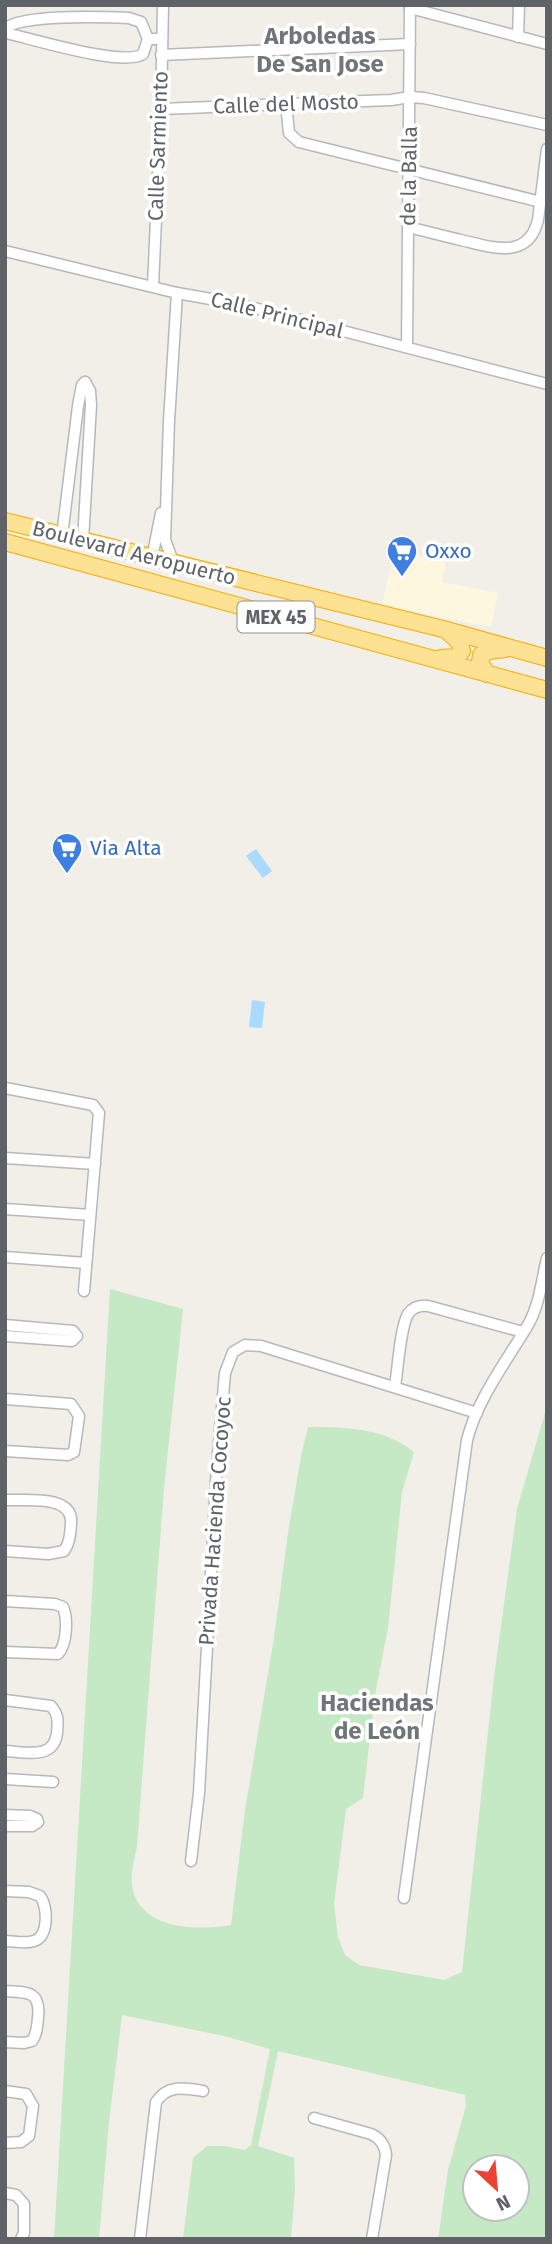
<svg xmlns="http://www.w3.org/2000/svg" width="552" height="2244" viewBox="0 0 552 2244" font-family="'Fira Sans',sans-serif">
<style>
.commercial{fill:#fef7e0}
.green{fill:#c5e8c5;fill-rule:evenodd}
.water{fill:#aadaff}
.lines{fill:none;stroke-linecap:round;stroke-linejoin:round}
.minor-casing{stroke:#b5b8bc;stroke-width:13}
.highway-casing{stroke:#f9ab00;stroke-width:18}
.minor{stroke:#fff;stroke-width:10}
.highway{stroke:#fde293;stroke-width:16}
.labels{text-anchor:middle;stroke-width:7;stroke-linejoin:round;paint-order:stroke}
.shield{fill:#fff;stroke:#8f9295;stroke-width:2}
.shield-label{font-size:19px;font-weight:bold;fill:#5f6368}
.street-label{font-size:21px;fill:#5f6368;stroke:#fff}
.shop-label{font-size:21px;fill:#366cbe;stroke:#fff;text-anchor:start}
.quarter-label{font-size:24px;font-weight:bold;fill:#70757a;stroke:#fff}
</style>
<rect width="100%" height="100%" fill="#f1efe8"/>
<polygon class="commercial" points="394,551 446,561 442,582 498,593 491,627 382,605"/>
<path class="green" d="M110,1289l73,20 -19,179 -27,358c-2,12 -7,27 -5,38 5,46 65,47 99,41l14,-115 29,-172 14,-105 13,-77 7,-29c37,0 77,1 106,25l-12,40 -14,136 -13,67 -12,103 -17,11 -12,95 4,33 7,18 14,10 85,15 18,-8 32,-295 23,-168 30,-103v833h-109l10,-69 18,-64 -1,-11 -187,-44 -20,95 36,12 1,31 -4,50h-108l10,-81 14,-12h17l21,4 6,-5 19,-96 -46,-13 -102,-21 -13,107 -10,117h-45zM475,2167h42v42h-42z"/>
<g class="water">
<polygon points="256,849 272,871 263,878 246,856"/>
<polygon points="252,1000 265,1002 262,1028 249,1027"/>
</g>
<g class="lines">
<g class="minor-casing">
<g id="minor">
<polyline points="410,8 547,44"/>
<path d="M5,29c15,-15 100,-12 124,-11l12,4 7,17"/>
<path d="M5,31l5,3c26,6 114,33 133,20l5,-15h13"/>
<polyline points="518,37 519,5"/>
<polyline points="161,55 410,44"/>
<polyline points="286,104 289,133 299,142 541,202"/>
<polyline points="161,109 391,100 410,97 424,98 547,125"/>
<path d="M408,227c17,4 35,9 53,13 30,7 67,21 77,-20l9,-71"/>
<polyline points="5,251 177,293 239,304 547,384"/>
<polyline points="153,286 161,109 163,5"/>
<polyline points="407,346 410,5"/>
<polyline points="62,536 78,406 82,385 85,382"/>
<polyline points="83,540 91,405 90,391 85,382"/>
<polyline points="152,558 161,513"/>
<polyline points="174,564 165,540 169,421 177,293"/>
<polyline points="5,1088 93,1105 99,1113 84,1291"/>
<polyline points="5,1158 95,1164"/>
<polyline points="5,1209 90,1215"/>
<polyline points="5,1257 86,1263"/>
<polyline points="5,1325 73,1331 77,1336 72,1341 5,1336"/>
<path d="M395,1386c3,-17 5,-58 13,-72 5,-7 12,-9 20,-8l95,26"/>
<polyline points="5,1399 71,1404 79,1416 74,1452 68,1455 5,1451"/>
<path d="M5,1500c21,1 69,-6 66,24 -1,10 -1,19 -7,27l-16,3 -43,-3"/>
<path d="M5,1601l50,3 8,3c5,12 4,37 -5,47l-53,-2"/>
<path d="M5,1700l46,6c8,9 7,16 6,27 -3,27 -31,19 -52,18"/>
<polyline points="5,1779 53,1782"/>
<polyline points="5,1815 30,1816 37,1819 38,1822 32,1826 5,1826"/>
<polyline points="191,1861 199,1793 217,1465 225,1373 233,1352 245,1345 261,1346 477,1413"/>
<path d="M5,1891l24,1 11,4c8,10 9,41 -6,45 -9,3 -20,0 -29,0"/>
<path d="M404,1898l63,-458c11,-42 39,-78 61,-115 11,-19 14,-45 19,-67"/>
<path d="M5,1991c23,1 36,0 33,27 -1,9 -1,16 -6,23l-8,2 -19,-1"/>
<polyline points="5,2091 26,2094 33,2106 29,2136 21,2142 5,2143"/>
<path d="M314,2118l57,16c9,4 14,11 15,21l-14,84"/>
<polyline points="5,2193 16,2195 24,2204 24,2233 21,2239"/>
<path d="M140,2239l16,-137c12,-18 28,-14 47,-11"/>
</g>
</g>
<g class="highway-casing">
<g id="highway">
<polyline points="5,521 443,629 547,658"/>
<polyline points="5,542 547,690"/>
<polyline points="441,658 457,657 462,651 460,643 447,631"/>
<polyline points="487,674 480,662 481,655 489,651 505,649"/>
</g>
</g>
<use href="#minor" class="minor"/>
<use href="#highway" class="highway"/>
</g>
<defs>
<g id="supermarket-pin" transform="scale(1.575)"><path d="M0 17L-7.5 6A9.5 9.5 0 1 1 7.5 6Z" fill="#3f7fe0" stroke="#fff"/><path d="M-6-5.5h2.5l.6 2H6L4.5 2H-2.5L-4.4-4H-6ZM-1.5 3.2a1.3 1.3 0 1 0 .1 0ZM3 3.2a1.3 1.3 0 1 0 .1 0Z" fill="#fff"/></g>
</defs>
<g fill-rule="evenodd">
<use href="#supermarket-pin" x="402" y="551"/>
<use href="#supermarket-pin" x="67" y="848"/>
</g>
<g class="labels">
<rect class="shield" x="237.5" y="601.5" width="77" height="31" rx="5"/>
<g class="shield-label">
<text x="276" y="624">MEX 45</text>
</g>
<g class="street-label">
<text transform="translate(286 104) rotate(-2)" y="7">Calle del Mosto</text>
<text transform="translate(158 146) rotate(-88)" y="7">Calle Sarmiento</text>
<text transform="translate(409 176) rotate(-89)" y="7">de la Balla</text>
<text transform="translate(277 315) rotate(14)" y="7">Calle Principal</text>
<text transform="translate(134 553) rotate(14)" y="7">Boulevard Aeropuerto</text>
<text transform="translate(215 1521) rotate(-86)" y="7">Privada Hacienda Cocoyoc</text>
</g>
<g class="shop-label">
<text x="425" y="558">Oxxo</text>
<text x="90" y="855">Via Alta</text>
</g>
<g class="quarter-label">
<text x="320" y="44">Arboledas<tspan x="320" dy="28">De San Jose</tspan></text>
<text x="377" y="1711">Haciendas<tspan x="377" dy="28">de León</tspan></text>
</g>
</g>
<rect width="552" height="2244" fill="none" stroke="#5f6368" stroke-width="14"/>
<g transform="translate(496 2188) rotate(154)"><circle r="33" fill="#ffffff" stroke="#bfc1c3" stroke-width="2"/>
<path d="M0-5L12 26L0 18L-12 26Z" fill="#ea4335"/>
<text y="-10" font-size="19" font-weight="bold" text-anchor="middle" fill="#5f6368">N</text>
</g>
</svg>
